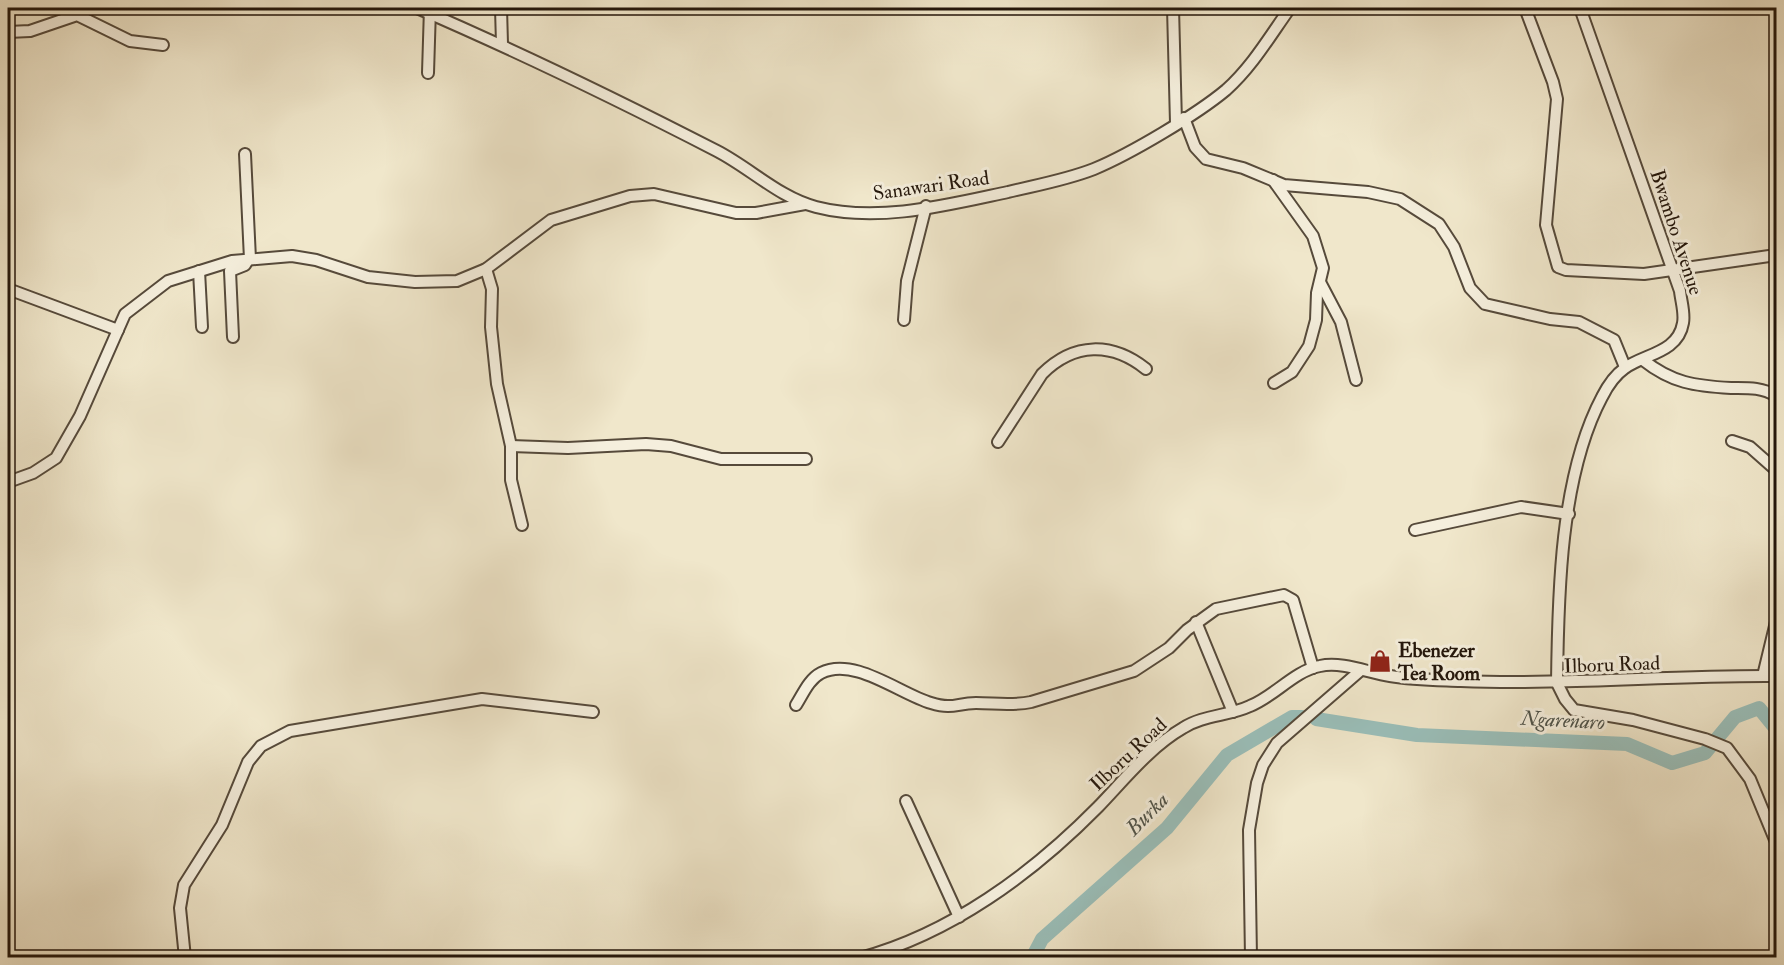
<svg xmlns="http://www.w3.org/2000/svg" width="1784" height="965" viewBox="0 0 1784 965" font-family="'IM FELL Double Pica',serif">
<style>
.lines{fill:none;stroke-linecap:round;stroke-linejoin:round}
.river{stroke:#9abfba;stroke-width:14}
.minor-casing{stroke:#564a3b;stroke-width:14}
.minor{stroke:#f5efdd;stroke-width:10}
.labels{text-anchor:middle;stroke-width:6;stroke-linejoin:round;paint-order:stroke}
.street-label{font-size:20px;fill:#23160b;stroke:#f5efdd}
.poi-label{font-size:20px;font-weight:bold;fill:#23160b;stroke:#f5efdd;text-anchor:start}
.water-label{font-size:21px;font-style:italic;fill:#4d5148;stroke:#f5efdd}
</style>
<rect width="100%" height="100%" fill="#f0e7cb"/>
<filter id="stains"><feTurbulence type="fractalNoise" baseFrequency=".00333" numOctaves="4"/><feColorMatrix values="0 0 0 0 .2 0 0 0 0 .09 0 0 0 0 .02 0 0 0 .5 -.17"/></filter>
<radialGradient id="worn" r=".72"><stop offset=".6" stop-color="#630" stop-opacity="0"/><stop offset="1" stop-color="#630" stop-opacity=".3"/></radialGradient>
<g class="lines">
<g class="river">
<polyline points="1316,719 1417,735 1627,744 1672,763 1705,753 1735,717 1759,708 1776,729"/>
<polyline points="1032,958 1042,939 1167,828 1227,755 1292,717 1302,717"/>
</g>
<g class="minor-casing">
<g id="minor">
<path d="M417,8c102,44 201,92 300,143 33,17 63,47 99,56 62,16 131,-2 192,-15 29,-7 58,-12 86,-23 36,-15 102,-54 132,-79 26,-23 44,-54 64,-82"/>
<polyline points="501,8 502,44"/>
<polyline points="1173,8 1176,123"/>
<polyline points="1525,8 1553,82 1557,99 1546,225 1558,267 1566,270 1644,274 1776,255"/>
<path d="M1580,8l100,283c1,10 5,22 3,32 -5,30 -39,31 -58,45 -10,7 -18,19 -23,29 -42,79 -44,198 -45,286l8,16 9,11 59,10 72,19 22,9 23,31 26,63"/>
<polyline points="8,32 30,31 77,15 130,41 163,45"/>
<polyline points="428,73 430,8"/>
<polyline points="1184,118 1195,147 1206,159 1243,168 1284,185 1368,192 1400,199 1439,224 1454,247 1470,288 1485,304 1550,319 1579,322 1614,340 1625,367"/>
<polyline points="245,154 250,259"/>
<polyline points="1273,180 1313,236 1323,268 1317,293 1316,320 1309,346 1292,372 1274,383"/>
<polyline points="486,269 492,289 491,327 497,384 511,446 511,480 522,525"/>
<polyline points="199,271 202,327"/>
<polyline points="1320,282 1341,322 1356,380"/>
<polyline points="8,289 118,330"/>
<polyline points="904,320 907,281 926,206"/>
<polyline points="233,337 230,271 245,265 248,260"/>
<path d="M1643,360c29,23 52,26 88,28 16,0 31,-1 45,8"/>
<polyline points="1732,441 1750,447 1776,470"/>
<path d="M998,442l44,-68c32,-32 70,-32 104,-5"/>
<polyline points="511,446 568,448 646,444 671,446 721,459 806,459"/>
<polyline points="8,482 33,473 56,458 80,416 125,314 168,281 232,261 292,256 316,260 368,277 415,282 457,281 486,269 551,220 630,196 654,194 736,213 756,213 805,204"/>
<polyline points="1415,530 1521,507 1569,514"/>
<polyline points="1196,622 1233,712"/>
<polyline points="1763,676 1776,622"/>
<path d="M796,705c7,-11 13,-26 25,-32 33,-17 79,21 110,30 23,7 25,0 45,0 18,0 37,3 55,-1l103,-31 35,-23 18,-18 29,-21 68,-14 9,5 20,68"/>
<polyline points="906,801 959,917"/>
<polyline points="185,958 180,908 184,885 222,825 248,762 261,746 290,731 482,699 593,712"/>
<path d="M860,958c90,-24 172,-84 238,-151 26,-27 52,-60 85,-79 20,-13 46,-12 67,-22 25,-10 44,-35 70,-40 22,-5 49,7 70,10 24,4 48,4 71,5 106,4 210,-6 315,-5"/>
<polyline points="1251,958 1249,830 1257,783 1263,765 1277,743 1361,670"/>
</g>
</g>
<use href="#minor" class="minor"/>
</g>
<defs>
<g id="shop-bare" transform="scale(1.8)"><path d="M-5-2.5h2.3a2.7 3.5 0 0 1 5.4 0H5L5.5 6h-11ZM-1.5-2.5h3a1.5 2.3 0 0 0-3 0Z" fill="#8f2418" stroke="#f5efdd" stroke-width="2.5" paint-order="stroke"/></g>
</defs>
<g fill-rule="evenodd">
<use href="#shop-bare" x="1380" y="661"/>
</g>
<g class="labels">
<g class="street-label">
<text transform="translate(931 185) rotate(-8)" y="7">Sanawari Road</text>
<text transform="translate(1677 232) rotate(72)" y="7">Bwambo Avenue</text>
<text transform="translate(1612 664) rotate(-2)" y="7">Ilboru Road</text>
<text transform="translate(1128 754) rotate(-43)" y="7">Ilboru Road</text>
</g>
<g class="poi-label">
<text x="1398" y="657">Ebenezer<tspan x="1398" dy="23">Tea Room</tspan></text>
</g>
<g class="water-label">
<text transform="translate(1563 720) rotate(3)" y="7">Ngarenaro</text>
<text transform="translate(1147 814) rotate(-45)" y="7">Burka</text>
</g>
</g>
<rect width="1784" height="965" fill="none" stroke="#f0e7cb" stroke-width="30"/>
<rect x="9" y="9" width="1766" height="947" fill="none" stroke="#23160b" stroke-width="3"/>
<rect x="15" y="15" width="1754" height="935" fill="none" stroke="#23160b" stroke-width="1.5"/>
<rect width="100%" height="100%" filter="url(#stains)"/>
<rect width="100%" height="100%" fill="url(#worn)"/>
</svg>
